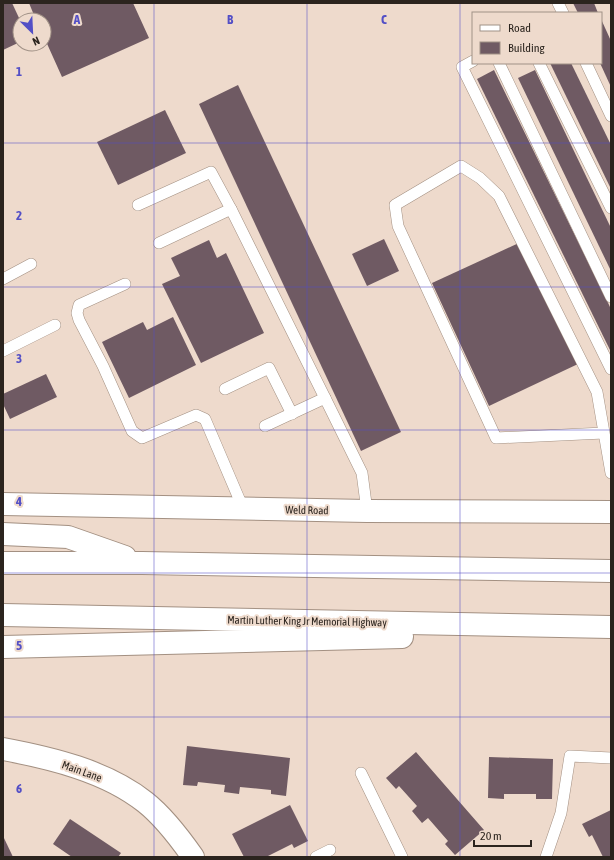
<svg xmlns="http://www.w3.org/2000/svg" width="614" height="860" viewBox="0 0 614 860" font-family="'Asap Condensed',sans-serif">
<style>
.building{fill:#6f5a63}
.lines{fill:none;stroke-linecap:round;stroke-linejoin:round}
.lane-casing{stroke:#a39082;stroke-width:12}
.street-casing{stroke:#a39082;stroke-width:24}
.secondary-casing{stroke:#a39082;stroke-width:24}
.highway-casing{stroke:#a39082;stroke-width:24}
.lane{stroke:#fff;stroke-width:11}
.street{stroke:#fff;stroke-width:22}
.secondary{stroke:#fff;stroke-width:22}
.highway{stroke:#fff;stroke-width:22}
.grid{fill:none;stroke:#534fc6;stroke-width:1;stroke-opacity:0.55}
.labels{text-anchor:middle;stroke-width:4;stroke-linejoin:round;paint-order:stroke}
.street-label{font-size:11px;fill:#2b241e;stroke:#eedacc}
.grid-label{font-size:13px;text-anchor:middle;font-weight:bold;fill:#534fc6;stroke:#eedacc;stroke-width:4;stroke-linejoin:round;paint-order:stroke}
</style>
<rect width="100%" height="100%" fill="#eedacc"/>
<g class="building">
<polygon points="3,3 12,3 20,20 20,42 3,50"/>
<polygon points="29,3 133,3 149,38 62,77 44,37 44,20 36,20"/>
<polygon points="573,3 594,3 598,13 578,13"/>
<polygon points="601,19 611,41 611,87 600,63"/>
<polygon points="550,63 571,63 611,145 611,189"/>
<polygon points="494,70 611,309 611,352 477,79"/>
<polygon points="535,70 611,228 611,271 518,78"/>
<polygon points="238,85 401,432 361,451 199,104"/>
<polygon points="165,110 186,153 118,185 97,142"/>
<polygon points="384,239 399,271 367,286 352,254"/>
<polygon points="209,240 217,258 226,253 264,333 201,363 162,284 180,276 171,258"/>
<polygon points="521,242 578,364 489,406 432,283"/>
<polygon points="173,317 196,365 129,398 102,342 143,322 147,330"/>
<polygon points="46,374 57,397 10,419 3,404 3,394"/>
<polygon points="187,746 290,758 286,796 271,794 271,790 240,787 239,794 224,792 225,785 198,782 197,786 183,785"/>
<polygon points="416,752 484,830 455,855 445,844 448,841 428,818 422,823 412,811 417,806 399,786 396,789 386,778"/>
<polygon points="489,757 553,759 552,799 536,799 536,794 504,794 504,799 488,798"/>
<polygon points="290,805 308,841 294,848 292,844 266,857 244,857 232,834"/>
<polygon points="611,810 611,857 603,857 592,835 589,837 582,824"/>
<polygon points="70,819 121,853 118,857 72,857 53,844"/>
<polygon points="3,836 13,857 3,857"/>
</g>
<g class="lines">
<g class="lane-casing">
<g id="lane">
<polyline points="558,3 563,13"/>
<polyline points="473,61 462,67 611,369"/>
<polyline points="499,63 611,297"/>
<polyline points="539,63 611,208"/>
<polyline points="586,63 611,116"/>
<polyline points="138,205 211,172 231,209"/>
<polyline points="159,243 231,209 325,398"/>
<polyline points="3,279 31,264"/>
<polyline points="125,284 79,305 77,313 79,320 103,366 132,431 142,438 196,415 205,419 243,508"/>
<polyline points="3,351 55,325"/>
<polyline points="225,389 269,368 292,414"/>
<polyline points="265,426 325,398 362,473 367,511"/>
<polyline points="604,433 496,438 398,226 395,205 461,166 480,178 499,196 597,392 611,473"/>
<polyline points="361,773 402,857"/>
<polyline points="316,857 330,850"/>
<polyline points="546,857 561,813 570,756 611,758"/>
</g>
</g>
<g class="street-casing">
<path id="street" d="M3,749c48,9 103,22 142,53 19,15 34,35 48,55"/>
</g>
<g class="secondary-casing">
<polyline id="secondary" points="3,504 367,511 611,512"/>
</g>
<g class="highway-casing">
<g id="highway">
<polyline points="3,534 68,537 125,557"/>
<polyline points="3,563 142,563 611,571"/>
<polyline points="3,615 611,627"/>
<polyline points="3,647 402,637"/>
</g>
</g>
<use href="#lane" class="lane"/>
<use href="#street" class="street"/>
<use href="#secondary" class="secondary"/>
<use href="#highway" class="highway"/>
</g>
<path class="grid" d="M154,3v854M307,3v854M460,3v854M3,143h608M3,287h608M3,430h608M3,573h608M3,717h608"/>
<g class="labels">
<g class="street-label">
<text transform="translate(307 510) rotate(1)" y="4">Weld Road</text>
<text transform="translate(307 621) rotate(1)" y="4">Martin Luther King Jr Memorial Highway</text>
<text transform="translate(82 771) rotate(20)" y="4">Main Lane</text>
</g>
</g>
<g class="grid-label">
<text x="77" y="24">A</text>
<text x="230" y="24">B</text>
<text x="384" y="24">C</text>
<text x="19" y="76">1</text>
<text x="19" y="220">2</text>
<text x="19" y="363">3</text>
<text x="19" y="506">4</text>
<text x="19" y="650">5</text>
<text x="19" y="793">6</text>
</g>
<rect width="614" height="860" fill="none" stroke="#2b241e" stroke-width="8"/>
<rect x="472" y="12" width="130" height="52" fill="#eedacc" stroke="#a09186"/>
<rect x="480" y="25" width="20" height="6" fill="#ffffff" stroke="#a09186"/>
<text x="508" y="32" font-size="12" fill="#2b241e">Road</text>
<rect x="480" y="42" width="20" height="12" fill="#6f5a63" stroke="#a09186"/>
<text x="508" y="52" font-size="12" fill="#2b241e">Building</text>
<g transform="translate(32 32) rotate(156)"><circle r="19" fill="#eedacc" stroke="#a09186"/>
<path d="M0-3L7 15L0 10L-7 15Z" fill="#534fc6"/>
<text y="-6" font-size="11" font-weight="bold" text-anchor="middle" fill="#2b241e">N</text>
</g>
<path d="M474 840v6h57v-6" fill="none" stroke="#2b241e" stroke-width="2"/>
<text x="480" y="840" font-size="12" fill="#2b241e" stroke="#eedacc" stroke-width="3" paint-order="stroke">20 m</text>
</svg>
